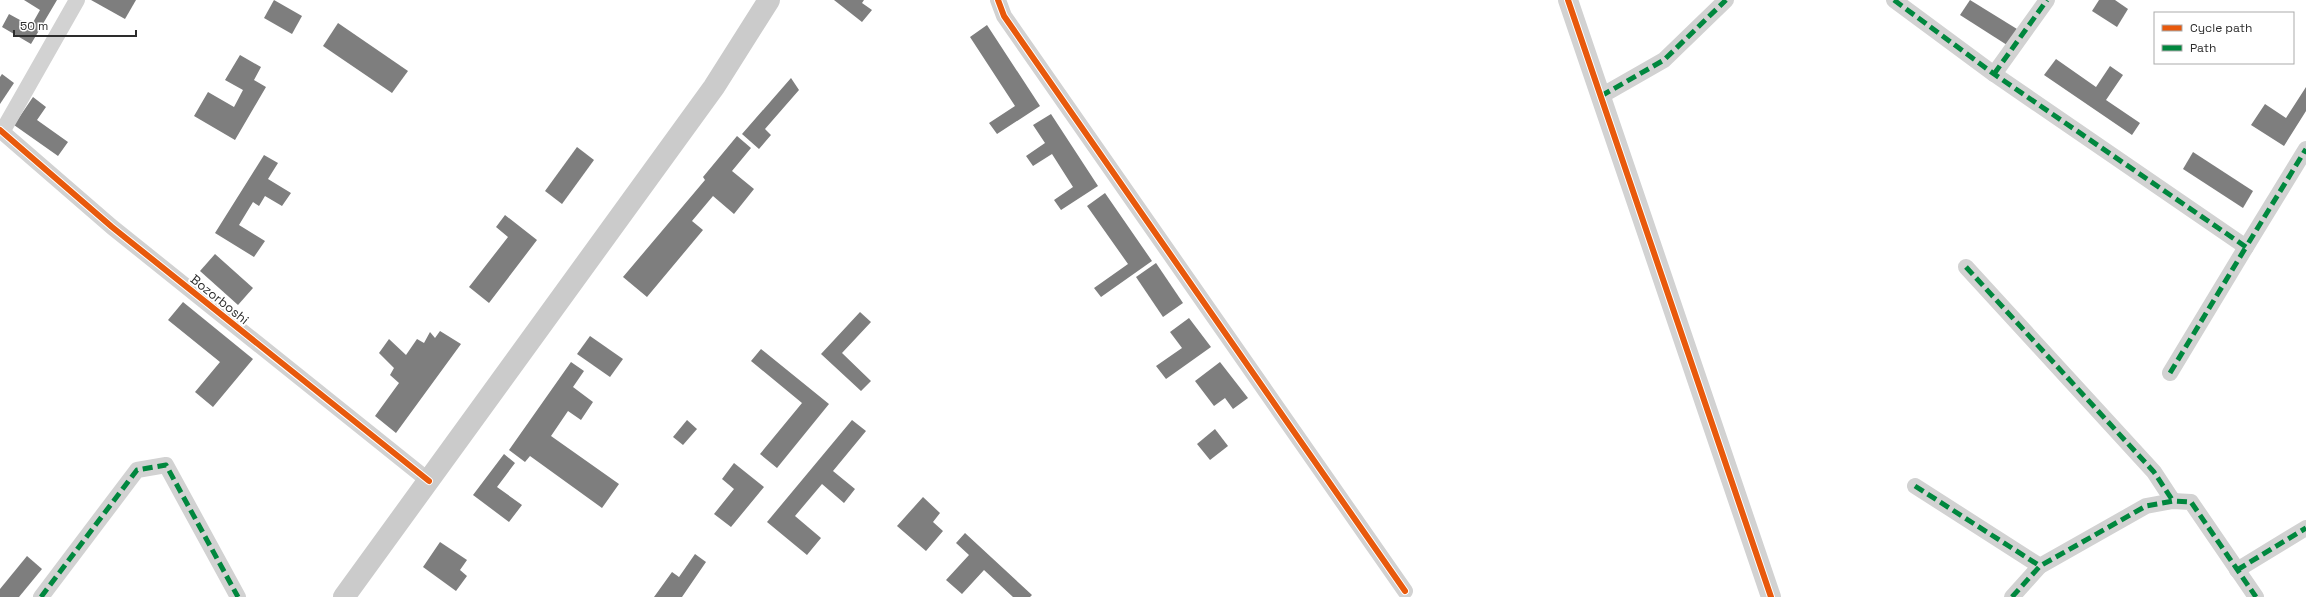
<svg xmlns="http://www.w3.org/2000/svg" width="2306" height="597" viewBox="0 0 2306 597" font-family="'Space Grotesk',sans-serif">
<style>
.building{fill:#7e7e7e}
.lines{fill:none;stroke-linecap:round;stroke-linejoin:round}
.minor{stroke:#d2d2d2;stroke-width:16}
.tertiary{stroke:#d2d2d2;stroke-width:20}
.secondary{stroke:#cbcbcb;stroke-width:22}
.quiet{stroke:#00873e;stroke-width:5;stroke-dasharray:10 5;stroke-linecap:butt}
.cycleway-casing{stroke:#fff;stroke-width:8}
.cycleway{stroke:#e8590c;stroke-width:6}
.labels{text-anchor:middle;stroke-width:4;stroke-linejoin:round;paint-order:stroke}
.street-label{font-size:13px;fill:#2d2d2d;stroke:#fff}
</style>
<rect width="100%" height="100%" fill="#fff"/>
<g class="building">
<polygon points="24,0 57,0 31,44 2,27 9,14 31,26 40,10"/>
<polygon points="91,0 136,0 125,19"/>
<polygon points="274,0 302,16 292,34 264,18"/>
<polygon points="834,0 864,0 862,3 872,10 862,22"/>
<polygon points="1970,0 2017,29 2007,45 1960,15"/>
<polygon points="2099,0 2115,0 2128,9 2117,27 2092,11"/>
<polygon points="338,23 408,71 392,93 323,46"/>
<polygon points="987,25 1040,106 997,134 989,123 1015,106 970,37"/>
<polygon points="240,55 261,67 254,80 266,87 235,140 194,116 208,92 234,107 243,90 225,80"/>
<polygon points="2056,59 2096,87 2110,66 2123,75 2106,100 2140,123 2132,135 2044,75"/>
<polygon points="2,74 14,83 0,104 0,77"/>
<polygon points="791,78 799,90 765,129 771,135 759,149 742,134"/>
<polygon points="2306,87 2306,111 2284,146 2251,125 2265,104 2286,118"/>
<polygon points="33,97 46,107 37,120 68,142 58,156 14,125"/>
<polygon points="1051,114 1098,186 1061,210 1054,200 1073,187 1052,154 1033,166 1026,156 1045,143 1033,125"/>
<polygon points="737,136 751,148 732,171 754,189 734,214 713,196 692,221 703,230 647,297 623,277 705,180 703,177"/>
<polygon points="577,147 594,160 562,204 545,191"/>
<polygon points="2193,152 2253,191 2243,208 2183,169"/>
<polygon points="264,155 278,163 268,179 291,193 282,206 265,196 259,206 253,202 239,225 265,241 254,257 215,233"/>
<polygon points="1105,193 1152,261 1101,297 1094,288 1128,264 1087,206"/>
<polygon points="505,215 537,240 489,303 469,287 508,237 496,227"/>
<polygon points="215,254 253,288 238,305 200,271"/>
<polygon points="1156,263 1183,303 1163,317 1136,277"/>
<polygon points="183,302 253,359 213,407 195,392 220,362 168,320"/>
<polygon points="860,312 871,322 842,353 871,381 861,391 821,354"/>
<polygon points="1189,318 1211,347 1166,379 1156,366 1182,348 1170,332"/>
<polygon points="440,331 461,344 396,433 375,416 399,383 390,375 394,368 379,353 389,339 406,355 417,339 424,343 430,332 435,338"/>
<polygon points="590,336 623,359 610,377 577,354"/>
<polygon points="761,349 829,404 777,468 760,454 802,403 751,361"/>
<polygon points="571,362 584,371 573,387 593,402 581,420 568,411 551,436 619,484 602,508 530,456 525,462 509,450"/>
<polygon points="1220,362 1248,398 1233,409 1225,398 1214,406 1195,381"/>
<polygon points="687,420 697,429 683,445 673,437"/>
<polygon points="852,420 866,431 833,471 855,489 844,503 822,484 795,516 821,538 807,555 767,522"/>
<polygon points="1215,429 1228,446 1210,460 1197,444"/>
<polygon points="504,454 515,463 497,487 522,505 509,522 473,495"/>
<polygon points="734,463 764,487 731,527 714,514 734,489 722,479"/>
<polygon points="923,497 940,513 933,522 943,531 926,551 897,526"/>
<polygon points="965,533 1032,595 1030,597 1013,597 984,570 962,594 946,580 969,555 956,543"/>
<polygon points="440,542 467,560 460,570 467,576 456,591 423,567"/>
<polygon points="695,554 706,562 682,597 654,597 672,572 679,577"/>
<polygon points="27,556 42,569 19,597 0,597 0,589"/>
</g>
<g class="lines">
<g class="minor">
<polyline points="998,0 1004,16 1405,591"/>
<polyline points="1894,0 1994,74 2246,247 2306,149"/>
<polyline points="1994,74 2047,0"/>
<polyline points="1601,96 1664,60 1726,0"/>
<polyline points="0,130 112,227 429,481"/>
<polyline points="2,132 77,0"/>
<polyline points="1966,267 2154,472 2173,501"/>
<polyline points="2170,373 2246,247"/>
<polyline points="1915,486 2040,566"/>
<polyline points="2237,570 2306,528"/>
<polyline points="41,597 137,470 166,465 238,597"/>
<polyline points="2012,597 2040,566 2146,506 2173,501 2191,502 2256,597"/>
</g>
<polyline class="tertiary" points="1568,0 1771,597"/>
<polyline class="secondary" points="344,597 714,87 769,0"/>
<g class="quiet">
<polyline points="1894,0 1994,74 2246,247 2306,149"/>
<polyline points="1994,74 2047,0"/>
<polyline points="1601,96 1664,60 1726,0"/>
<polyline points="1966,267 2154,472 2173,501"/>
<polyline points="2170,373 2246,247"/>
<polyline points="1915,486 2040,566"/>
<polyline points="2237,570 2306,528"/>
<polyline points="41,597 137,470 166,465 238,597"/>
<polyline points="2012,597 2040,566 2146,506 2173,501 2191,502 2256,597"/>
</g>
<g class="cycleway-casing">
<g id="cycleway">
<polyline points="998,0 1004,16 1405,591"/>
<polyline points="1568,0 1771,597"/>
<polyline points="0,130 112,227 429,481"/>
</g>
</g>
<use href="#cycleway" class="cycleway"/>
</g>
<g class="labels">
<g class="street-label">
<text transform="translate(220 299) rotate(39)" y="5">Bozorboshi</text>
</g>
</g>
<rect x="2154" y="12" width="140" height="52" fill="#ffffff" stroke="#ababab"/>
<rect x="2162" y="25" width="20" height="6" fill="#e8590c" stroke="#ababab"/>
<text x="2190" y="32" font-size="12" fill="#2d2d2d">Cycle path</text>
<rect x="2162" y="45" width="20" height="6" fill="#00873e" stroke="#ababab"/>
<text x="2190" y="52" font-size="12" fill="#2d2d2d">Path</text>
<path d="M14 30v6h122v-6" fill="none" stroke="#2d2d2d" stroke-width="2"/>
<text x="20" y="30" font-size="12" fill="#2d2d2d" stroke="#ffffff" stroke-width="3" paint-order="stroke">50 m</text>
</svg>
